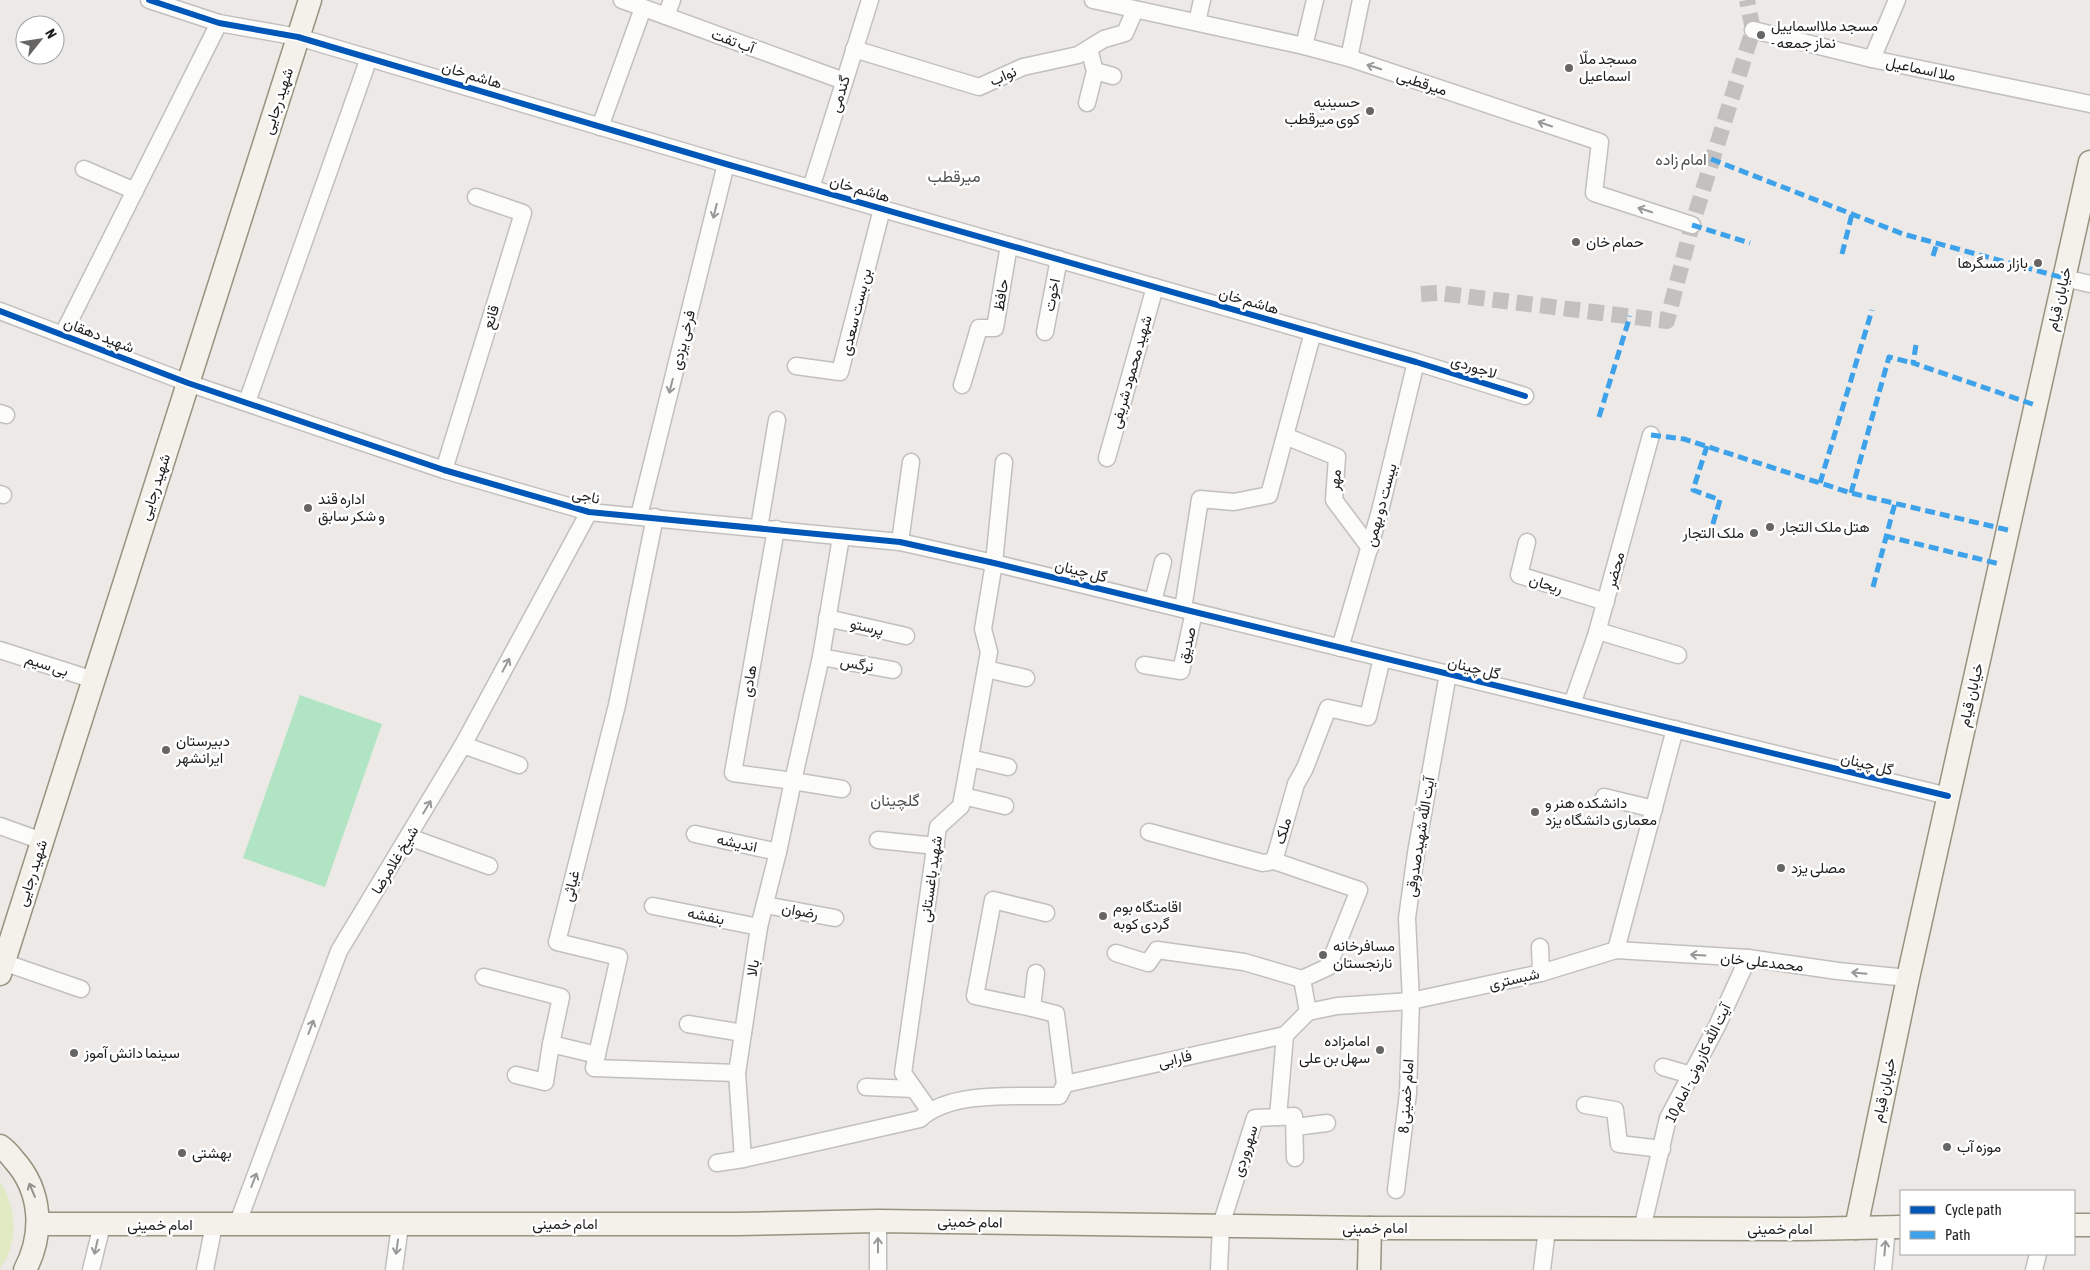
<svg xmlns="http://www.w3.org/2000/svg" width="2090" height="1270" viewBox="0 0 2090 1270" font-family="'Asap Condensed',Vazirmatn,sans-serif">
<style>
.grass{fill:#e2eac4}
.pitch{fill:#b1e4c2}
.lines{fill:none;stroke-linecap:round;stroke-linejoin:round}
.street-tunnel{stroke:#c3c0bf;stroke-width:16;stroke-dasharray:16 8;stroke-linecap:butt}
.street-casing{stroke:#c2c0bf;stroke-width:19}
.secondary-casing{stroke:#97937e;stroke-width:25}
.street{stroke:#fcfcfb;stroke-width:16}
.secondary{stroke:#f3f1ea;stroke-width:22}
.quiet{stroke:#3da2ea;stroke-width:5;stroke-dasharray:10 5;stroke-linecap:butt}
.cycleway-casing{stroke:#fff;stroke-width:9}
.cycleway{stroke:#0057b8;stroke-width:6}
.oneway{stroke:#989898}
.oneway2{stroke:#93928e}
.poi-dot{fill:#666564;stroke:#fff;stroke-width:2}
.labels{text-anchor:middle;stroke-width:5;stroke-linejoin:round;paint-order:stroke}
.poi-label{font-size:15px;fill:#1e1e1e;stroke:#fff;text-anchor:start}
.street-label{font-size:15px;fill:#1e1e1e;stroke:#fff}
.neighbourhood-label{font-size:16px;fill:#515151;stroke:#fff}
</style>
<rect width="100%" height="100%" fill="#ece9e7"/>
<path class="grass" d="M0,1182c17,23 19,63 0,86z"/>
<polygon class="pitch" points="300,695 382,724 325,887 243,858"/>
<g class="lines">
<polyline class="street-tunnel" points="1421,294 1439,293 1667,321 1692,225 1753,30 1747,0"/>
<g class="street-casing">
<g id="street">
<polyline points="149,0 219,23 298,37 726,164 1416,362 1525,396"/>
<polyline points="622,0 844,81"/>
<polyline points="1093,0 1304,46 1349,58 1600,142 1594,193 1692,225"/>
<polyline points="666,16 672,0"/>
<polyline points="1197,22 1202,0"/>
<polyline points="1753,30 1872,59 2090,104"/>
<polyline points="1304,46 1315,0"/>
<polyline points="854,49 979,87 1023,67 1078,55 1104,39 1125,33 1135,10"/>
<polyline points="1349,58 1361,0"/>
<polyline points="1872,59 1897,0"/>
<polyline points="1095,71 1113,76"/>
<polyline points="1087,103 1095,71 1089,49"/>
<polyline points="600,127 643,8"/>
<polyline points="84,169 135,191"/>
<polyline points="811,188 870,0"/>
<polyline points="2064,278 2090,284"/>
<polyline points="0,311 188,383 444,470 589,512 900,542 994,563 1948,796"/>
<polyline points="1045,332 1059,259"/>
<polyline points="63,334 219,23"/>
<polyline points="796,366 840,372 882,209"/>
<polyline points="962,385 979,328 995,328 1009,245"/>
<polyline points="247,402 369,58"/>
<polyline points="0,413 6,415"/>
<polyline points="1285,436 1337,457 1334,500 1370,548"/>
<polyline points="1107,458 1155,287"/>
<polyline points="444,470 523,213 476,197"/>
<polyline points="0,494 3,495"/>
<polyline points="639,516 726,164"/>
<polyline points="655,517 617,705 557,942 619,957 594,1068 737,1073"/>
<polyline points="759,528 777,420"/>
<polyline points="841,537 821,657 793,781 842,789"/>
<polyline points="900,542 911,462"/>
<polyline points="1527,542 1519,575 1606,602"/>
<polyline points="1153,602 1163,562"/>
<polyline points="1183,609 1200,499 1234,502 1269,495 1313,332"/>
<polyline points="827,618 906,636"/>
<polyline points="1598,631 1678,655"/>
<polyline points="1340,648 1380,511 1416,362"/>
<polyline points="0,650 94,680"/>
<polyline points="821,657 893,670"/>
<polyline points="1144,665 1181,671 1194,612"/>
<polyline points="986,669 1026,678"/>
<polyline points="1572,704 1596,636 1651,435"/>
<polyline points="463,745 519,765"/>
<polyline points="970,758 1008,767"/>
<polyline points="963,796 1005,806"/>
<polyline points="1604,797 1654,809"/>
<polyline points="0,826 42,841"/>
<polyline points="1149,832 1263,863 1274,861"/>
<polyline points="695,834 778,852"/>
<polyline points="409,837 489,866"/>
<polyline points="878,840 936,846"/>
<polyline points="765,905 835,918"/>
<polyline points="653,906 759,927"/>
<polyline points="1540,947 1541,973"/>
<polyline points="1616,950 1675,729"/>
<polyline points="1116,953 1148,963 1157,950 1244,962 1302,979 1308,1012"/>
<polyline points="0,961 81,989"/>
<polyline points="1036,973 1032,1008 1056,1014 1065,1084"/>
<polyline points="484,977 561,997 551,1044 597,1055"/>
<polyline points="1302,979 1328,967 1359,890 1274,861 1296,784 1305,768 1328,708 1368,717 1382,658"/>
<polyline points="1032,1008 975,996 993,900 1046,913"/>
<polyline points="688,1024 743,1033"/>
<polyline points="1285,1035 1308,1012 1337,1006 1411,1001 1541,973 1616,950 1748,958 1838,971 1908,978"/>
<polyline points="1663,1067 1691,1075"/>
<polyline points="516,1075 545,1082 551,1044"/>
<polyline points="866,1087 914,1089"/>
<polyline points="1585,1105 1615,1110 1619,1144 1662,1149"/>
<polyline points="929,1110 903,1073 938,827 961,806 989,652 983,629 994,563 1004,462"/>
<polyline points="1278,1117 1294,1116 1295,1158"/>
<polyline points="1295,1127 1327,1123"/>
<polyline points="743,1159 737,1073 759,927 778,852 793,781 733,773 776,529"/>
<path d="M717,1163l26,-4 177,-40c31,-29 98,-22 139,-23l6,-12 220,-49"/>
<polyline points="1396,1190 1408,1093 1411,1001 1407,918 1416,853 1448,674"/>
<polyline points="878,1221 878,1270"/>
<polyline points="237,1225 339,951 463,745 589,512"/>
<polyline points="1642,1229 1668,1118 1717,1026 1748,958"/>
<polyline points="91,1270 102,1225"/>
<polyline points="205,1270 214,1225"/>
<polyline points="394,1270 400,1225"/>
<polyline points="1219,1270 1221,1225 1255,1118 1278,1117 1285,1035"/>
<polyline points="1542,1270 1547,1229"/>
<polyline points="1883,1270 1887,1227"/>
<polyline points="2034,1270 2038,1254"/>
</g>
</g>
<g class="secondary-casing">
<g id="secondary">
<polyline points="0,974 310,0"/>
<path d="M0,1146c6,4 10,9 14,14 28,31 30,74 11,110"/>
<polyline points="38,1224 737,1224 878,1221 1370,1228 1804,1229 1901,1227"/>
<polyline points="2074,1225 2090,1225"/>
<polyline points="1856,1228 1908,978 2090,162"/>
<polyline points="1369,1270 1370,1228"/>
</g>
</g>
<use href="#street" class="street"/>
<use href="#secondary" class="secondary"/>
<g class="quiet">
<polyline points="1711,159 1903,234 2064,278"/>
<polyline points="1692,225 1750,243"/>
<polyline points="1842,254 1852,214"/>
<polyline points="1933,256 1937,243"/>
<polyline points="1916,345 1913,363 2035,405"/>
<polyline points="1599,417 1630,316"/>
<polyline points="1651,435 1684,439 1851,493 2008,530"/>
<polyline points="1707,446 1693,490 1720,500 1709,537 1714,538"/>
<polyline points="1820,483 1872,310"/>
<polyline points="1851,493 1889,357 1913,363"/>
<polyline points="1885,536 2000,564"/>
<polyline points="1873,587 1895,503"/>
</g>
<g class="cycleway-casing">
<g id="cycleway">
<polyline points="149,0 219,23 298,37 726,164 1416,362 1525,396"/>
<polyline points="0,311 188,383 444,470 589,512 900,542 994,563 1948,796"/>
</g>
</g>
<use href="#cycleway" class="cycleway"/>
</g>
<defs><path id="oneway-shaft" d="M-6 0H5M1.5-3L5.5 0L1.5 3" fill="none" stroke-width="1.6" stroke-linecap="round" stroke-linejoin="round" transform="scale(1.25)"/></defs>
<g class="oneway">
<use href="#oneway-shaft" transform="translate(1374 67) rotate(-162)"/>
<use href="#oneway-shaft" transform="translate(1545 124) rotate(-161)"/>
<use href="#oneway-shaft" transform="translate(1645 210) rotate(-162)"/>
<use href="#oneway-shaft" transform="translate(715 211) rotate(104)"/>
<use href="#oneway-shaft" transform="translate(671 386) rotate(104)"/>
<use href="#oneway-shaft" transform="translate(506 665) rotate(-62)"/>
<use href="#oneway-shaft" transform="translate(427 807) rotate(-59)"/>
<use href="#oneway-shaft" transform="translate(1698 955) rotate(-177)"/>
<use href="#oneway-shaft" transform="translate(1859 973) rotate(-175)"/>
<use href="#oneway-shaft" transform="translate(311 1027) rotate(-69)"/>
<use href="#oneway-shaft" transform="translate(254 1180) rotate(-69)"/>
<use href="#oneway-shaft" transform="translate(878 1245) rotate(-90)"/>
<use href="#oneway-shaft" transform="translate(96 1247) rotate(103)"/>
<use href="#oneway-shaft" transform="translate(397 1247) rotate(98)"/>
<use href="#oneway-shaft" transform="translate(1885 1248) rotate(-85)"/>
</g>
<use class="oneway2" href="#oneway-shaft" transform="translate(32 1190) rotate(-113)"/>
<g class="poi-dot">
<circle cx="1761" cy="35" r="5"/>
<circle cx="1569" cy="68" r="5"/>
<circle cx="1370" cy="111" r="5"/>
<circle cx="1576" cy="242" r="5"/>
<circle cx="2038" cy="263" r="5"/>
<circle cx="308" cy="508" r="5"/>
<circle cx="1770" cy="527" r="5"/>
<circle cx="1754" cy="533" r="5"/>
<circle cx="166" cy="750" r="5"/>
<circle cx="1535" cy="812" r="5"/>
<circle cx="1781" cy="868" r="5"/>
<circle cx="1103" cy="916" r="5"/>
<circle cx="1323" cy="955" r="5"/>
<circle cx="1380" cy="1050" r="5"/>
<circle cx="74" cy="1053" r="5"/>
<circle cx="1947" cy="1147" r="5"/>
<circle cx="182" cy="1153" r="5"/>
</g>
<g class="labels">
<g class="poi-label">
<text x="1771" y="31">مسجد ملااسماییل<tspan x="1771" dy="17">- نماز جمعه</tspan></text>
<text x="1579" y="64">مسجد ملّا<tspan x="1579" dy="17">اسماعیل</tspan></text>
<text x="1360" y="107" text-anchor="end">حسینیه<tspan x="1360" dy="17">کوی میرقطب</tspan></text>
<text x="1586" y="247">حمام خان</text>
<text x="2028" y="268" text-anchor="end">بازار مسگرها</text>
<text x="318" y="504">اداره قند<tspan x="318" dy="17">و شکر سابق</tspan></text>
<text x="1780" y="532">هتل ملک التجار</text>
<text x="1744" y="538" text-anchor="end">ملک التجار</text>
<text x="176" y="746">دبیرستان<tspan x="176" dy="17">ایرانشهر</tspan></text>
<text x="1545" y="808">دانشکده هنر و<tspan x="1545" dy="17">معماری دانشگاه یزد</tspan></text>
<text x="1791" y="873">مصلی یزد</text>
<text x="1113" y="912">اقامتگاه بوم<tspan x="1113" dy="17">گردی کوبه</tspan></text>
<text x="1333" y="951">مسافرخانه<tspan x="1333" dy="17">نارنجستان</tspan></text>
<text x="1370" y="1046" text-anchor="end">امامزاده<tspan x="1370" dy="17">سهل بن علی</tspan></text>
<text x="84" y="1058">سینما دانش آموز</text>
<text x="1957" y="1152">موزه آب</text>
<text x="192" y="1158">بهشتی</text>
</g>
<g class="street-label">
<text transform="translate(733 41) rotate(20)" y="5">آب تفت</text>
<text transform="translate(1921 69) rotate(12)" y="5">ملا اسماعیل</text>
<text transform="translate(472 75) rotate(17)" y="5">هاشم خان</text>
<text transform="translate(1003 76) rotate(-24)" y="5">نواب</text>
<text transform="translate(1422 83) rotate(18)" y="5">میرقطبی</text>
<text transform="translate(840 94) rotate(-73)" y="5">گندمی</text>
<text transform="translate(278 101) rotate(-72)" y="5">شهید رجایی</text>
<text transform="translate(860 189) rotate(16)" y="5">هاشم خان</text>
<text transform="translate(1001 295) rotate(-81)" y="5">حافظ</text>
<text transform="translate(1052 295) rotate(-79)" y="5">اخوت</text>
<text transform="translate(2059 299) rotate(-77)" y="5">خیابان قیام</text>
<text transform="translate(1249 301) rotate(16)" y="5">هاشم خان</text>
<text transform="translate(856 312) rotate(-76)" y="5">بن بست سعدی</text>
<text transform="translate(491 317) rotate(-73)" y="5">قانع</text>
<text transform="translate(99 335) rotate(21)" y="5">شهید دهقان</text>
<text transform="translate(683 340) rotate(-76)" y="5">فرخی یزدی</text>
<text transform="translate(1474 367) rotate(18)" y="5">لاجوردی</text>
<text transform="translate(1131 372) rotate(-74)" y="5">شهید محمود شریفی</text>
<text transform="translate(1335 480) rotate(-85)" y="5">مهر</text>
<text transform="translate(155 487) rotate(-72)" y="5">شهید رجایی</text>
<text transform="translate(586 496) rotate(12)" y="5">ناجی</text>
<text transform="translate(1381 505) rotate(-75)" y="5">بیست دو بهمن</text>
<text transform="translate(1615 570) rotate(-75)" y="5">محضر</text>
<text transform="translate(1081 571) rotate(14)" y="5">گل چینان</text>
<text transform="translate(1546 584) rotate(17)" y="5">ریحان</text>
<text transform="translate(867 627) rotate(13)" y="5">پرستو</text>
<text transform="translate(1187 645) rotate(-77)" y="5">صدیق</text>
<text transform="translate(857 664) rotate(10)" y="5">نرگس</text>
<text transform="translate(47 665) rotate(18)" y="5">بی سیم</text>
<text transform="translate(1474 668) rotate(14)" y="5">گل چینان</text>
<text transform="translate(749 681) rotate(-80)" y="5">هادی</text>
<text transform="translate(1971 695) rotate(-77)" y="5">خیابان قیام</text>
<text transform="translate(1867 764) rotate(14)" y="5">گل چینان</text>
<text transform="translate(1283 831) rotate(-74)" y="5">ملک</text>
<text transform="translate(1420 837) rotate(-81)" y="5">آیت الله شهیدصدوقی</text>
<text transform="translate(737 843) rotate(12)" y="5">اندیشه</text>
<text transform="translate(395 860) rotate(-59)" y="5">شیخ غلامرضا</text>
<text transform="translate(32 873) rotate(-72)" y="5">شهید رجایی</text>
<text transform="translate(931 879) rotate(-82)" y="5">شهید باغستانی</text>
<text transform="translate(571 886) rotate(-76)" y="5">غیاثی</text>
<text transform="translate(800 911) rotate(10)" y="5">رضوان</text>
<text transform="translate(706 916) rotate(11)" y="5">بنفشه</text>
<text transform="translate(1762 962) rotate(6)" y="5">محمدعلی خان</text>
<text transform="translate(753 968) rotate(-81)" y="5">بالا</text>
<text transform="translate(1514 979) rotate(-13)" y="5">شبستری</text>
<text transform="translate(1175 1059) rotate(-13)" y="5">فارابی</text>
<text transform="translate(1698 1063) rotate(-64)" y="5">آیت الله کازرونی- امام10</text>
<text transform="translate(1884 1090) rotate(-78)" y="5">خیابان قیام</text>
<text transform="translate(1406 1096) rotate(-86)" y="5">امام خمینی 8</text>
<text transform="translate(1245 1151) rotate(-72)" y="5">سهروردی</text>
<text transform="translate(970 1222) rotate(1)" y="5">امام خمینی</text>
<text x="565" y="1229">امام خمینی</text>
<text x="160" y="1230">امام خمینی</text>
<text x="1375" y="1233">امام خمینی</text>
<text x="1780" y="1234">امام خمینی</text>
</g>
<g class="neighbourhood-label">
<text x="1681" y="165">امام زاده</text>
<text x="954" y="182">میرقطب</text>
<text x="895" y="806">گلچینان</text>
</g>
</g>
<rect x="1900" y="1190" width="175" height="65" fill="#ffffff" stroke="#a5a5a5"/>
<rect x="1910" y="1206" width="25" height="8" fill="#0057b8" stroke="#a5a5a5"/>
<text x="1945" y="1215" font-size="15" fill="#1e1e1e">Cycle path</text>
<rect x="1910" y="1231" width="25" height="8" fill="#3da2ea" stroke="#a5a5a5"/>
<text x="1945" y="1240" font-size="15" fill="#1e1e1e">Path</text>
<g transform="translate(40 40) rotate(60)"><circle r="24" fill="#ffffff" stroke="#a5a5a5"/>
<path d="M0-4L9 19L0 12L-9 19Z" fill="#666564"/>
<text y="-8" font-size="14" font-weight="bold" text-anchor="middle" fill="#1e1e1e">N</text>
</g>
</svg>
